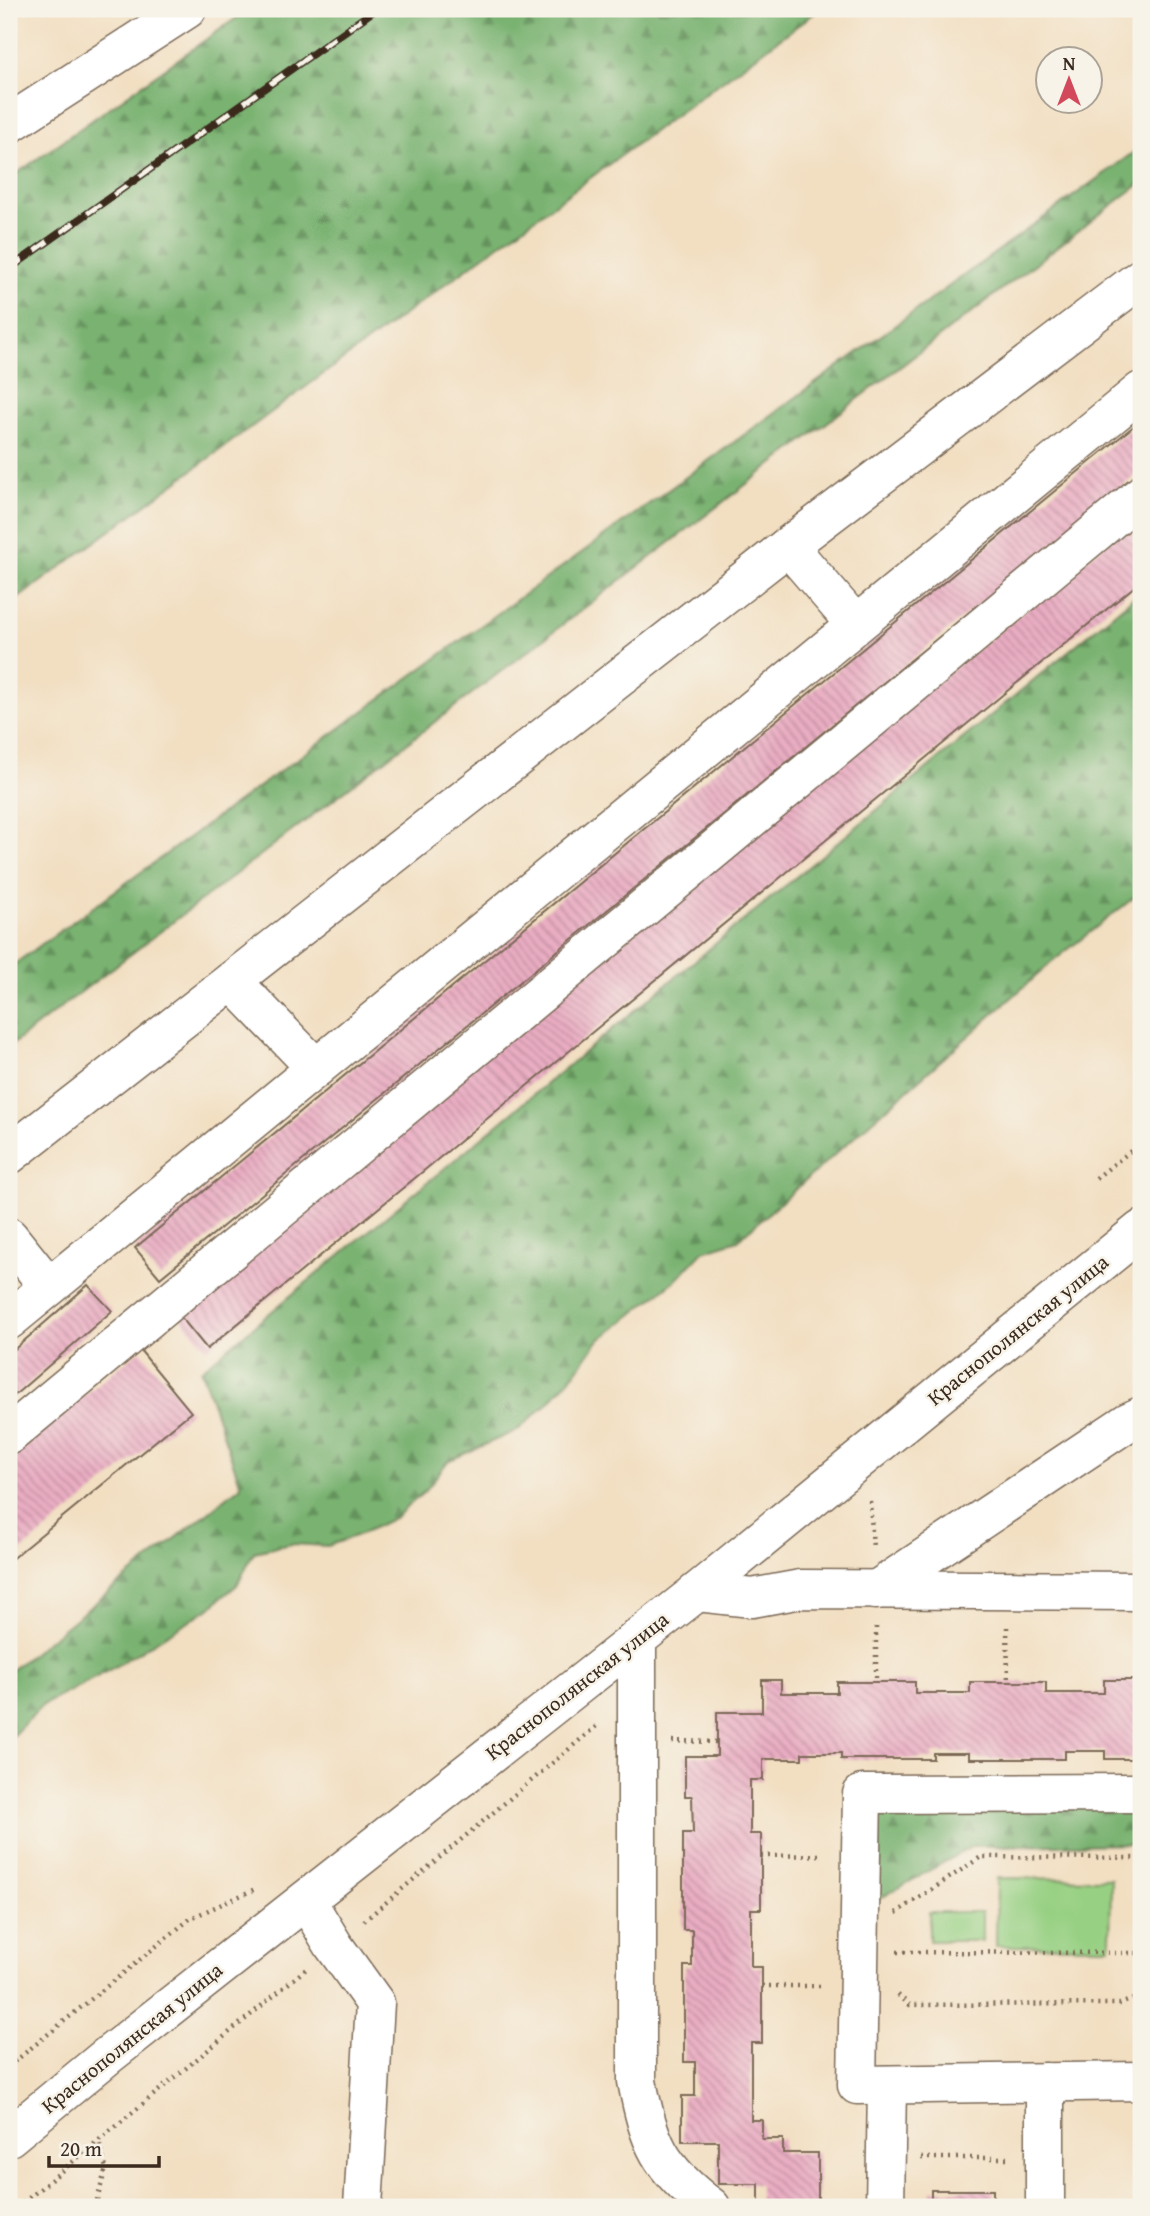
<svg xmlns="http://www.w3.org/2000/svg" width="1150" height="2216" viewBox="0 0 1150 2216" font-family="'Gentium Book Plus',serif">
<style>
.forest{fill:url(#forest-firs);stroke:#5a6e48;stroke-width:2}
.park{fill:#97d083;stroke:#697d50;stroke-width:2}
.building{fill:url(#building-back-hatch)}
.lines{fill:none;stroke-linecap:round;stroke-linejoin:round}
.minor-casing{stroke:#7b6957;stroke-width:41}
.path{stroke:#7b6957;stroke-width:4.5;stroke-dasharray:2 5;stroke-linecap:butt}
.minor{stroke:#fff;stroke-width:38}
.rail-casing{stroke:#3b2a1e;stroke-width:8}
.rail{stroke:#f7f3e8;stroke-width:5;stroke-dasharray:16;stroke-linecap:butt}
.labels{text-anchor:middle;stroke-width:5;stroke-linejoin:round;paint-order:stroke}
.street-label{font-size:21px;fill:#3b2a1e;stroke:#f7f3e8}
</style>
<defs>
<pattern id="forest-firs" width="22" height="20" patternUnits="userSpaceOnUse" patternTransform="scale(1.75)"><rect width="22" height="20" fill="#79b271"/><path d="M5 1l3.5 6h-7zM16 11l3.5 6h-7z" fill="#64915c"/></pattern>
<pattern id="building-back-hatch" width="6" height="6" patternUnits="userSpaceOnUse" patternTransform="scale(1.75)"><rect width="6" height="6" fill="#eaadc3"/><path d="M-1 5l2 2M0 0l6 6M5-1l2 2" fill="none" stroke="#bf8d9e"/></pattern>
</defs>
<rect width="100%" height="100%" fill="#f7f3e8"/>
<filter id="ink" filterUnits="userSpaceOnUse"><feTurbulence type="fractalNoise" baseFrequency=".0143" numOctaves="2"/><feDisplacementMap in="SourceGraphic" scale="14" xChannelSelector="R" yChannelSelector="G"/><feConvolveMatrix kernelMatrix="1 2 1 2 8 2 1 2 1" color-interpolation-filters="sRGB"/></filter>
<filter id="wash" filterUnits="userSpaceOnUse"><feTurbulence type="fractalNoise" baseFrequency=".00686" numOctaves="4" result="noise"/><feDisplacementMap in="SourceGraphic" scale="28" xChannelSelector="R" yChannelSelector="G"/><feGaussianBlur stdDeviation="1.57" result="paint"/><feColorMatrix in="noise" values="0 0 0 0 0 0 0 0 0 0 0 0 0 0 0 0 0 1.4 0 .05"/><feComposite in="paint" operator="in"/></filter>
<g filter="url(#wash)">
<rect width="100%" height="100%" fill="#f2dfc2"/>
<g class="forest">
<polygon points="249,9 820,9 9,605 9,179"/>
<polygon points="1141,147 1141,183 9,1047 9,968"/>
<polygon points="1141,591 1141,892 1052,962 738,1240 703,1251 677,1279 597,1342 575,1373 547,1404 518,1430 448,1461 426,1490 396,1517 363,1533 328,1546 291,1544 254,1552 237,1585 208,1609 108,1671 43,1705 9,1739 9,1672 241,1486 201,1370"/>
<polygon points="879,1804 1141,1804 1141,1844 973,1846 877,1900"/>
</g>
<g class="park">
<polygon points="997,1878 1111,1879 1110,1947 996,1946"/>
<rect x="929" y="1912" width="53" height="29"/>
</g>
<g id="blocks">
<g class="building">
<polygon points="1141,420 1141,471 160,1278 135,1248"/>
<polygon points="1141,515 1141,581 207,1349 175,1310"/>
<polygon points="88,1285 112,1311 9,1400 9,1354"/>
<polygon points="140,1350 191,1412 9,1561 9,1457"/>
<polygon points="762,1680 781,1680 781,1693 837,1693 837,1682 915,1682 915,1693 970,1693 970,1682 1046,1682 1046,1693 1104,1693 1104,1680 1141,1680 1141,1759 1105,1759 1105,1751 1065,1751 1065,1759 969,1759 969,1753 933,1753 933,1759 841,1759 841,1753 802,1753 802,1759 763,1759 763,1780 750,1780 750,1834 761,1834 761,1909 751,1909 751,1967 762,1967 762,2043 751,2043 751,2120 762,2120 762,2139 783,2139 783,2153 818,2153 818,2207 759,2207 759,2184 718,2184 718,2141 682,2141 682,2096 695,2096 695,2062 684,2062 684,1966 692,1966 692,1930 683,1930 683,1833 693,1833 692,1796 685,1796 685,1756 717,1756 717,1712 762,1712"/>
<rect x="931" y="2190" width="62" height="17"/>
</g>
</g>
</g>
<g filter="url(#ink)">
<use href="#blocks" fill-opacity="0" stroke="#7b6957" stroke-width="2"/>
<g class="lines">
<g class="minor-casing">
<g id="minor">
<polyline points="9,124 187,9"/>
<polyline points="788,546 855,624"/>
<polyline points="232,981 316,1068"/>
<polyline points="9,1155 788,546 1141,278"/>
<polyline points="9,1237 49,1287"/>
<polyline points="9,1320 1141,391"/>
<polyline points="9,1435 1141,495"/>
<polyline points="876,1590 1128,1422 1141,1416"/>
<polyline points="697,1592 752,1598 801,1589 1141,1591"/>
<path d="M637,1639v442c12,62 22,87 74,126"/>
<polyline points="1141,1793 862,1794 857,2085 1141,2081"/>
<polyline points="306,1900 334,1946 375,2003 363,2207"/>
<polyline points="1045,2082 1045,2207"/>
<polyline points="9,2137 106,2057 697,1592 1141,1230"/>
<polyline points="885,2207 887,2085"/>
</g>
</g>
<g class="path">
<polyline points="1096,1178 1141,1143"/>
<polyline points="870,1501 873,1548"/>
<polyline points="876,1627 876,1682"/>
<polyline points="1007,1627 1008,1682"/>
<polyline points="672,1741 717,1742"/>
<polyline points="761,1856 823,1855"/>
<polyline points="896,1913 981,1857 1141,1858"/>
<polyline points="364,1921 599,1724"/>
<polyline points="897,1952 1141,1953"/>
<polyline points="762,1986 821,1986"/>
<polyline points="898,1995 910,2005 1120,2004 1141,1996"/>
<polyline points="9,2066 191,1918 255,1889"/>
<polyline points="921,2158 1007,2158"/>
<polyline points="18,2207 306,1969"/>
<polyline points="95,2207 106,2168 99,2141"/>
</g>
<use href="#minor" class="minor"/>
<g class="rail-casing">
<polyline id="rail" points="9,269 376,9"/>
</g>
<use href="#rail" class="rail"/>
</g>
</g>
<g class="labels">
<g class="street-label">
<text transform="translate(1018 1330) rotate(-39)" y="7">Краснополянская улица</text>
<text transform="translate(577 1686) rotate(-38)" y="7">Краснополянская улица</text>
<text transform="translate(132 2038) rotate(-39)" y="7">Краснополянская улица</text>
</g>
</g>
<rect width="1150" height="2216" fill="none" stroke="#f7f3e8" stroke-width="35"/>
<g transform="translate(1069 80)"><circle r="33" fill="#f7f3e8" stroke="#aca397" stroke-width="2"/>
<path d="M0-5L12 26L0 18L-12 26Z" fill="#d1495b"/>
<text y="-10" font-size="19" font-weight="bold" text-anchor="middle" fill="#3b2a1e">N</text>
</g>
<path d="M49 2156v10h110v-10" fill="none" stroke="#3b2a1e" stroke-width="3.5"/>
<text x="60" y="2156" font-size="21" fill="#3b2a1e" stroke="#f7f3e8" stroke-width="5" paint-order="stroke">20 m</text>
</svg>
